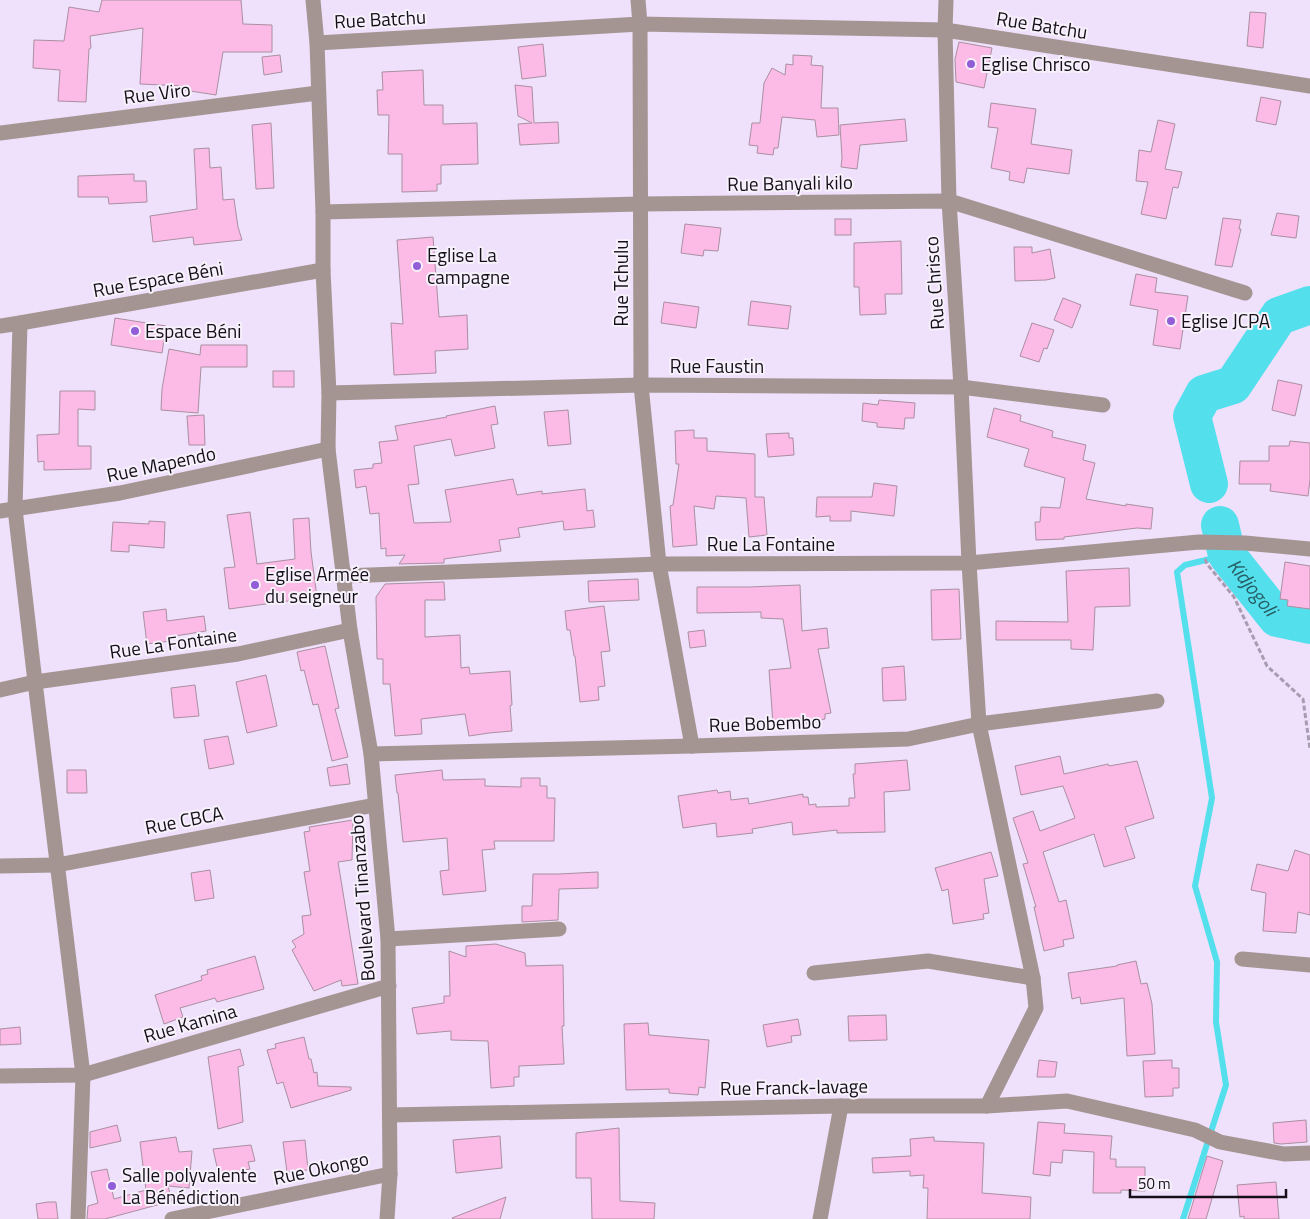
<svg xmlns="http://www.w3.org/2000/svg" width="1310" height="1219" viewBox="0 0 1310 1219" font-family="'Titillium Web',sans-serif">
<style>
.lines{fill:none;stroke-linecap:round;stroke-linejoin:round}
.stream{stroke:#54dfed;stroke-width:6}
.river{stroke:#54dfed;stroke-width:38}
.building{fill:#fcbae6;stroke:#aa90a1}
.path{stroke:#a89cb1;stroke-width:3;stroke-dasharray:5 2.5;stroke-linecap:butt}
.minor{stroke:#a49593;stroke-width:15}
.poi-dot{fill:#915ed7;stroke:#f7f1fc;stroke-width:2}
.labels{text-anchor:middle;stroke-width:4;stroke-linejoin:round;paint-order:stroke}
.street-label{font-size:19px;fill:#140f18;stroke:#f7f1fc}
.poi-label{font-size:19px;fill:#140f18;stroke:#f7f1fc;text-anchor:start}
.water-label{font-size:20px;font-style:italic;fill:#265f65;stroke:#f7f1fc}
</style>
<rect width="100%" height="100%" fill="#efe0fb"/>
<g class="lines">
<polyline class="stream" points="1183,1219 1226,1085 1216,1022 1217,962 1195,886 1212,798 1177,572 1185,565 1227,555"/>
<g class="river">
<polyline points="1209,484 1192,416 1204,394 1233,385 1279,316 1310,305"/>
<path id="s1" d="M1220,525l7,30 50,63 33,7"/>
</g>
</g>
<g class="building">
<polygon points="102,0 241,0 243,24 272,25 272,52 223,52 216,95 184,90 184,86 140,84 143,28 90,36 91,48 89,49 86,102 58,101 60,70 33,68 34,40 64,41 69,7 99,12"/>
<polygon points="1250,12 1266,13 1263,48 1247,46"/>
<polygon points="959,42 992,48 984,88 956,82 955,59"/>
<polygon points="543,44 546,76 522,79 518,47"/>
<polygon points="280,55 282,72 264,75 262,57"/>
<polygon points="793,55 812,56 811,65 823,66 821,108 838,108 839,135 817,137 815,120 782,117 778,148 774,148 773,155 757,153 758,146 749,145 752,123 760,123 764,83 772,68 785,75 786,64 793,65"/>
<polygon points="423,70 424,105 443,105 443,124 477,123 478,164 441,165 441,184 437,184 437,191 402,192 402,154 388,154 389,115 378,115 377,90 383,90 382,72"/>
<polygon points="515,85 532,87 534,123 558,122 559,143 520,145 518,124 532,123 518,116"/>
<polygon points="1261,97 1281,101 1276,125 1256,121"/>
<polygon points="991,103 1036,109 1031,144 1072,150 1069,174 1027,168 1024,183 1009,180 1010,172 991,168 998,128 988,127"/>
<polygon points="905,119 907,141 860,145 857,169 841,167 842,158 840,125"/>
<polygon points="1158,120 1175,124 1165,169 1182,172 1178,188 1173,187 1166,219 1141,214 1148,182 1136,181 1139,150 1151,152"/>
<polygon points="271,123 274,188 256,189 252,125"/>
<polygon points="209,148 210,168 221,167 223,200 234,199 238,227 242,240 194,245 193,237 153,242 150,216 197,209 194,149"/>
<polygon points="134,174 134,181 146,181 147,202 109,204 108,197 78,197 78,176"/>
<polygon points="1277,213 1299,216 1296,238 1271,235"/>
<polygon points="1223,218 1241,220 1239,229 1241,229 1232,267 1215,265"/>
<rect x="835" y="219" width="16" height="16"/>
<polygon points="685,224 721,228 718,251 704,250 703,256 681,253"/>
<polygon points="433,237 439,317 467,315 468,349 435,351 436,373 394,375 391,323 403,324 397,240"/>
<polygon points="901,241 902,294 885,294 886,314 860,315 859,287 854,287 854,243"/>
<polygon points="1014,247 1032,247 1032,253 1050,249 1055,278 1046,280 1015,281"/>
<polygon points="1136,274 1157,278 1155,292 1188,296 1180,349 1153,345 1158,310 1130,305"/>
<polygon points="1063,298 1081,305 1072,328 1054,320"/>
<polygon points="751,301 791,306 788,329 748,325"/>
<polygon points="664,302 699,307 696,328 661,323"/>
<polygon points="115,318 166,326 162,353 111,345"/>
<polygon points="1032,323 1054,330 1047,349 1044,348 1039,362 1020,356"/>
<polygon points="201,345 247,345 247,367 201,367 198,413 161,410 162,389 169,349 200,355"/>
<rect x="273" y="371" width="21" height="16"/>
<polygon points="1278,380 1302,385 1295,416 1272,410"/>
<polygon points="60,391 95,391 95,410 78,409 78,446 91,446 91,469 44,470 44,461 38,462 37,435 59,434"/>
<polygon points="879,400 915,403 914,418 905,418 904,429 877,427 877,423 862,421 863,403 878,405"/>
<polygon points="495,406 498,424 491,425 495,448 455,456 451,439 414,446 419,484 408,485 414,523 451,522 445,490 513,479 517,495 542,491 542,494 585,489 587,511 593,510 595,527 564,530 563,521 518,528 520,537 499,540 501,551 444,559 444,563 399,564 405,555 386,556 386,548 381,549 379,513 370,514 366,486 356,488 354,470 373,468 373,464 382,463 379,442 398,440 395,426 447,417 446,416"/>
<polygon points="994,408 1021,415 1020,421 1053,431 1052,437 1086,445 1083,460 1095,463 1086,499 1126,506 1126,504 1153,508 1151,529 1137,528 1064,537 1064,539 1036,540 1035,522 1040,522 1041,507 1060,508 1065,478 1024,466 1029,449 987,437"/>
<polygon points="568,410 571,444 548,446 544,412"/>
<polygon points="204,415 205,445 189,445 187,416"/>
<polygon points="694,430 694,438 707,438 707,451 755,454 755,497 764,497 767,535 749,537 746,498 716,496 714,509 694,506 697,545 673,547 670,506 673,505 679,464 676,464 675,431"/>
<polygon points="789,433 789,438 793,438 794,455 768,457 766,434"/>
<polygon points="1290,441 1310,443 1310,480 1308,496 1270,491 1271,484 1239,484 1240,461 1269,461 1269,446 1289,446"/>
<polygon points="874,483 897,486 894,516 851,511 851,521 830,521 830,516 816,517 817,497 872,497"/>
<polygon points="250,512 257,564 295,559 293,519 309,518 311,552 317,597 229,609 224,568 235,567 227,515"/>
<polygon points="149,521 165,522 164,548 129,545 129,552 111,551 113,522 149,524"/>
<polygon points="1285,562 1310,566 1310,609 1287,606 1288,600 1280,599"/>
<polygon points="1129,568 1130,606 1095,607 1093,650 1071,649 1071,640 996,640 996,621 1068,622 1066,571"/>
<polygon points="638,579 639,600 589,602 588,581"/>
<polygon points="444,582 445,600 425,600 425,637 460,635 461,668 469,667 470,674 510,671 512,705 510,706 512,731 489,733 469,736 465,714 421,719 422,734 395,736 390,684 383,684 383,659 377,659 376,597 385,584"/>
<polygon points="800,585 802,631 827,628 829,648 818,649 831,713 825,714 825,719 804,724 803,718 773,723 769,670 791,668 783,619 761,618 761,612 697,613 697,587 749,587"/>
<polygon points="959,589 961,639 932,640 931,590"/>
<polygon points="604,606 610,651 601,652 605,686 598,687 599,700 580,702 575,656 574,656 570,630 567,630 565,611"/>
<polygon points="166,609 167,621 204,616 206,631 169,637 170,641 147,644 143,612"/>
<polygon points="704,630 706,646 690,648 688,632"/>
<polygon points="325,646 339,708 335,709 348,757 332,761 318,704 313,705 304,670 301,671 297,652"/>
<polygon points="904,666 906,700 883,701 882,668"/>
<polygon points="266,675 277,726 247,733 236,682"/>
<polygon points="195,685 199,716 174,718 171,688"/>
<polygon points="228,736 234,764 209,769 204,740"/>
<polygon points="1060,756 1064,774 1108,764 1109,766 1137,761 1154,818 1125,827 1135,858 1104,867 1094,834 1043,852 1059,902 1066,900 1074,938 1063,940 1064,946 1044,951 1034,907 1036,907 1023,864 1028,863 1013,818 1033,811 1040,831 1075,818 1063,786 1021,795 1015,766"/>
<polygon points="907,760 910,790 884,792 885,832 837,833 837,830 793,835 792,822 752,829 753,833 717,837 716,823 683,828 678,796 717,790 718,793 730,791 731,800 748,798 749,804 803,794 803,797 808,797 809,805 816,804 816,807 849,806 849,798 855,798 853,774 855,774 855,764"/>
<polygon points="347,764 350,784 330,786 327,768"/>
<polygon points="67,770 86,770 87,793 67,793"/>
<polygon points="442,770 443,780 485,779 485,786 521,787 521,778 540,778 540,786 547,786 547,798 555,798 554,841 494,841 495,849 482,850 486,891 443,895 440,871 449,870 447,838 403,842 398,793 397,793 395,775"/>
<polygon points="353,820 352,860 338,862 358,984 342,986 341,980 314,991 292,950 296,947 292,941 304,934 302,916 311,915 304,872 310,871 304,832 310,831 309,827"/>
<polygon points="1295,850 1310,855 1310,915 1298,912 1296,933 1263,931 1266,893 1251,890 1257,864 1288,871"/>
<polygon points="991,852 998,876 984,879 989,913 983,914 984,919 953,924 948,889 942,891 935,868"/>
<polygon points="210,870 214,898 195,901 191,873"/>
<polygon points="598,872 598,888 559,889 558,920 522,922 522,906 532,906 533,874 559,874"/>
<polygon points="496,944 525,953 526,966 563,965 564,1026 562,1026 564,1064 519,1066 519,1077 514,1077 514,1086 491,1088 488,1041 451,1040 451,1031 417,1034 412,1008 444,1003 444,996 450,996 449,951 466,957 466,946"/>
<polygon points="255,956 264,989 217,1002 215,998 180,1008 183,1017 164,1024 155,995 202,980 201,976 208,974 207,970"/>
<polygon points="1136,961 1141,984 1147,983 1152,1004 1155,1054 1127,1056 1124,998 1081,1004 1080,997 1072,999 1068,973 1117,966 1117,965"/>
<polygon points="886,1015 887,1040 849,1041 848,1016"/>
<polygon points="798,1019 801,1035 791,1036 792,1042 767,1047 763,1025"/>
<polygon points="648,1023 649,1035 709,1040 705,1088 699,1087 698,1095 669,1093 669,1089 626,1090 624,1024"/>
<polygon points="20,1027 21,1044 0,1045 0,1029"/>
<polygon points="304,1037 309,1059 311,1059 314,1073 317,1072 318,1086 351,1087 351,1090 291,1108 283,1082 277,1084 267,1050 276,1048 275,1044"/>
<polygon points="240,1049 244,1065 238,1067 243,1122 218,1129 208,1057"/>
<polygon points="1039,1060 1057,1062 1055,1077 1037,1077"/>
<polygon points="1172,1060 1172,1068 1179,1068 1179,1088 1173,1088 1173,1096 1145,1097 1143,1061"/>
<polygon points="1306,1120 1307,1142 1281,1144 1274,1143 1273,1123"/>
<polygon points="1038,1122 1065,1124 1064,1133 1112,1136 1110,1159 1116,1159 1116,1167 1145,1167 1145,1191 1121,1190 1121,1193 1093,1193 1094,1152 1063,1150 1062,1163 1051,1162 1050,1176 1033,1174"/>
<polygon points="117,1125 121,1141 90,1148 90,1132"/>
<polygon points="619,1128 620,1201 655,1203 654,1219 592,1219 591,1178 576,1178 576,1133"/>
<polygon points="500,1136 502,1168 456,1173 453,1140"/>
<polygon points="176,1137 179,1152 192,1151 189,1188 168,1186 172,1201 105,1219 87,1219 88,1206 98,1203 91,1172 107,1169 114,1199 146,1190 140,1142"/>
<polygon points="934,1137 934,1141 984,1143 982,1193 1031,1197 1030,1219 927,1219 928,1188 923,1188 924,1175 910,1176 910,1171 873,1173 872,1158 911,1156 910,1139"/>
<polygon points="305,1140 308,1170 287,1172 283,1142"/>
<polygon points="251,1145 255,1161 248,1162 250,1169 219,1176 213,1149"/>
<polygon points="1207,1156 1223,1161 1206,1219 1188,1219"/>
<polygon points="1276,1182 1279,1219 1244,1219 1244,1216 1240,1217 1237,1185"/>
<polygon points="506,1197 500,1219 453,1219 452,1218"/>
<polygon points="48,1202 56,1202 58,1219 38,1219 36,1204"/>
</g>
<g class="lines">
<polyline class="path" points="1205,559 1207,564 1234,597 1267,666 1303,699 1310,749"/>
<g class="minor">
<polyline points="313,0 317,43 323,212 323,270 329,393 328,449 350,630 371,754 388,939 390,1174 387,1219"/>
<polyline points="638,0 640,24 641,385 659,564 692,746"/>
<polyline points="946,0 945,30 949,201 961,387 969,563 979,724 1033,978 1036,1008 987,1106"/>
<polyline points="317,43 640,24 945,30 1310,86"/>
<polyline points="0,133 318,93"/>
<polyline points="323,212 640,204 949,201 1245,293"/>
<polyline points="20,323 15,509 35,682 83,1075 78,1219"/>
<polyline points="0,326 20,323 323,270"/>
<polyline points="329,393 641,385 961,387 1103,405"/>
<polyline points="0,511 120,493 328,449"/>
<polyline points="343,576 659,564 969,563 1199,542 1245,543 1310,549"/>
<polyline points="0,690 35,682 238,654 350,630"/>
<polyline points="371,754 692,746 908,739 979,724 1157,701"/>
<polyline points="0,866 57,865 375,805"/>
<polyline points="388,939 559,929"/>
<polyline points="1242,959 1310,965"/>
<polyline points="814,973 928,961 1033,978"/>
<polyline points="0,1076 83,1075 389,986"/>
<polyline points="390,1115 841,1106 987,1106 1067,1101 1195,1130 1220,1142 1284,1154 1310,1153"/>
<polyline points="172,1219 390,1174"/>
<polyline points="820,1219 841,1106"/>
</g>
</g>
<g class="poi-dot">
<circle cx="971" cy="64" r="5"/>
<circle cx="417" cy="266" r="5"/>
<circle cx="1171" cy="321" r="5"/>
<circle cx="135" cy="331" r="5"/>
<circle cx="255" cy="585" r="5"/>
<circle cx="112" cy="1186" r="5"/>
</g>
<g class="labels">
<g class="street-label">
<text transform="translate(380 19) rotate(-3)" y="7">Rue Batchu</text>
<text transform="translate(1042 25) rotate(9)" y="7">Rue Batchu</text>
<text transform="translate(157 93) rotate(-7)" y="7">Rue Viro</text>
<text transform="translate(790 183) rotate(-1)" y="7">Rue Banyali kilo</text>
<text transform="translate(158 279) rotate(-10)" y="7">Rue Espace Béni</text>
<text transform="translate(621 283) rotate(-90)" y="7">Rue Tchulu</text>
<text transform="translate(934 283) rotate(-94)" y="7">Rue Chrisco</text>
<text x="717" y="373">Rue Faustin</text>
<text transform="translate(161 464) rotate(-12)" y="7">Rue Mapendo</text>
<text x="771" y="551">Rue La Fontaine</text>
<text transform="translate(173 643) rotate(-8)" y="7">Rue La Fontaine</text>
<text transform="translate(765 723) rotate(-2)" y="7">Rue Bobembo</text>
<text transform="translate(184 820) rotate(-11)" y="7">Rue CBCA</text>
<text transform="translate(362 898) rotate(-94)" y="7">Boulevard Tinanzabo</text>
<text transform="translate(190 1023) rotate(-16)" y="7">Rue Kamina</text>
<text transform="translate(794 1087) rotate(-1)" y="7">Rue Franck-lavage</text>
<text transform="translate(321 1168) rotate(-12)" y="7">Rue Okongo</text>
</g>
<g class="poi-label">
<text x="981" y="71">Eglise Chrisco</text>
<text x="427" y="262">Eglise La<tspan x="427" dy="22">campagne</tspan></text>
<text x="1181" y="328">Eglise JCPA</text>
<text x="145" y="338">Espace Béni</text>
<text x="265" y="581">Eglise Armée<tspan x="265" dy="22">du seigneur</tspan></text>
<text x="122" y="1182">Salle polyvalente<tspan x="122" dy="22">La Bénédiction</tspan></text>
</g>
<g class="water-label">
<text dy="7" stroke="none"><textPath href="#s1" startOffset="72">Kidjogoli</textPath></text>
</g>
</g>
<path d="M1130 1189v8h156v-8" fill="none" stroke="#140f18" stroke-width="2.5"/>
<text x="1138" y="1189" font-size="15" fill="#140f18" stroke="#f7f1fc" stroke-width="4" paint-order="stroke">50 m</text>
</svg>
